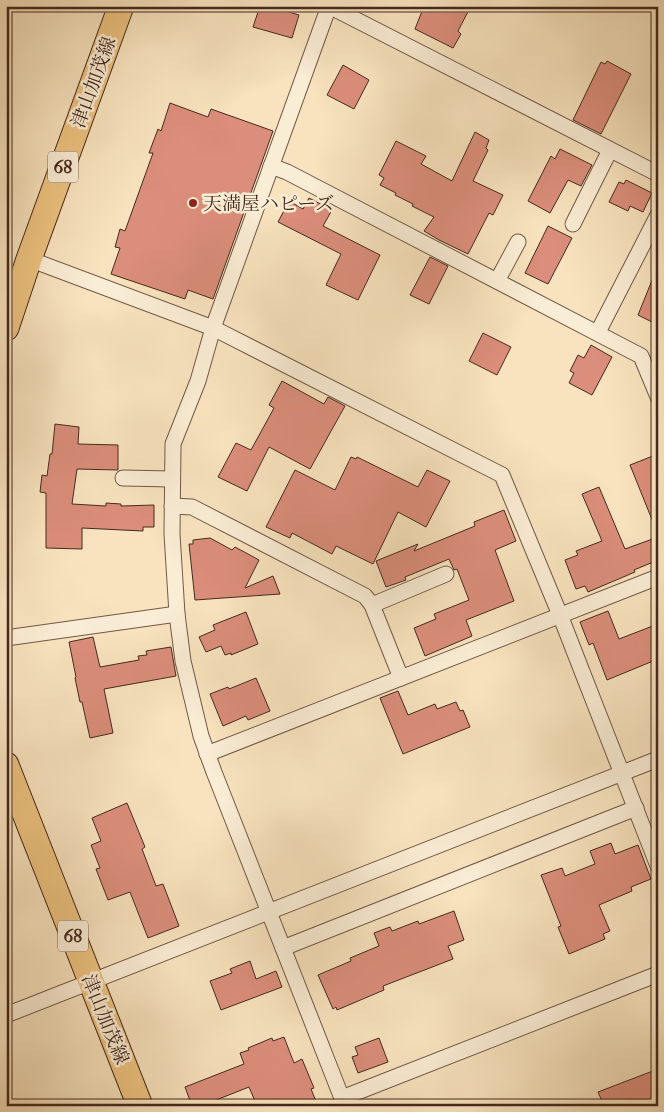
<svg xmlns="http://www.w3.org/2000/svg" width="664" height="1112" viewBox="0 0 664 1112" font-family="'IM FELL French Canon','Noto Serif JP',serif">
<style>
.building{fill:#db8e7b;stroke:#45291f}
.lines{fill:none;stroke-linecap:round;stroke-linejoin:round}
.minor-casing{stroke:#725847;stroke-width:17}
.primary-casing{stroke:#45291f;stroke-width:27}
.minor{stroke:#faedd5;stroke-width:15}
.primary{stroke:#ecc27f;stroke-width:25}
.poi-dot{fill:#8f2418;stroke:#faedd5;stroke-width:2}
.labels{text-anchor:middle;stroke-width:5;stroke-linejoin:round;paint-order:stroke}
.shield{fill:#faedd5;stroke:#7b6456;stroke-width:1}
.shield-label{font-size:18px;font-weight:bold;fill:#45291f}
.street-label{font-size:19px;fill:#45291f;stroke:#faedd5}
.poi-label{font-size:19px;fill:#45291f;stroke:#faedd5;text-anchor:start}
</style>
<rect width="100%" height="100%" fill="#f8e3be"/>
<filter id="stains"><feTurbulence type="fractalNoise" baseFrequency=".004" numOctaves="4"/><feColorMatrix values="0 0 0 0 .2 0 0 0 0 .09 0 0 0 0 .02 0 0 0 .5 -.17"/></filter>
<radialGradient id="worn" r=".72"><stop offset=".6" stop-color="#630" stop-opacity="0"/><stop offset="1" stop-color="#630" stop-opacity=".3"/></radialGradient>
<g class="building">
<polygon points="260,6 291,6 289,12 299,15 292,38 253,27"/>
<polygon points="424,6 471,6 458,31 461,34 453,48 415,29"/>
<polygon points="607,61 631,74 601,134 573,120 601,62 605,64"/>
<polygon points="343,65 369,80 354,109 327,95"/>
<polygon points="170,103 208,117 211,109 273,131 213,299 188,290 185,299 111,274 120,248 115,247 120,229 125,231 153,153 149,153 158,129 161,131"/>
<polygon points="475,132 489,140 486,148 488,150 473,181 503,195 493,215 489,213 468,254 439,240 424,231 434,217 412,206 413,204 395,195 396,193 380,185 384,178 379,175 396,141 426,156 421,164 452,181"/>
<polygon points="560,149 592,165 581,186 568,180 550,213 528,201 551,156 555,159"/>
<polygon points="626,180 652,193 643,212 630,206 628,211 609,202 619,182 624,184"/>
<polygon points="309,198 332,210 323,226 380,255 358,300 326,285 341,254 278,222 289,201 303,209"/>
<polygon points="548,226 572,238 548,284 525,273"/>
<polygon points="430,257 448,266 429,304 410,295"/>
<polygon points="657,268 658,268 658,325 638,315"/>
<polygon points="483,333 511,347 497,375 469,361"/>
<polygon points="591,345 612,357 592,395 569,383 574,373 570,371 578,355 584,358"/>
<polygon points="282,381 324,404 328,397 345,406 310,469 269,447 247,491 218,477 236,443 251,450 274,408 269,405"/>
<polygon points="55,424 79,427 78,444 118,445 118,470 77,469 72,504 106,506 106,503 121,504 121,506 154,505 154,527 143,527 143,531 82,528 82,549 46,548 46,493 40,492 42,475 47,476 50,454 52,454"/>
<polygon points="658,454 658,532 657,532 630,465"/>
<polygon points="351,457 356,459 357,457 418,487 427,470 450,481 426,527 398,512 373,564 336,546 332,554 292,533 290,538 266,527 295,470 335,490"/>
<polygon points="599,487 625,549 658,537 658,560 634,570 635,572 588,592 585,586 576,589 565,560 578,555 576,551 602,541 582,494"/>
<polygon points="504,510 516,541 495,550 514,601 466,620 472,636 425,656 414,628 436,619 434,614 469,600 457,569 454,570 449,559 405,577 406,580 386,587 376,561 418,544 414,551 475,526 474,522"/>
<polygon points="210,538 232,550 235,547 259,560 245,588 273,576 280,594 195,600 189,544 193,544 193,540"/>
<polygon points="608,611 619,639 658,624 658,659 607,680 593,643 589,645 580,622"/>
<polygon points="246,612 258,644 231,655 231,653 225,655 221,646 206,652 199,637 215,630 213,625"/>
<polygon points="93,637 100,667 139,660 138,656 147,655 146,651 171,647 176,676 104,689 113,733 90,738 82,702 80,702 75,678 76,677 69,642"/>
<polygon points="256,678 270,711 248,720 246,716 223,726 210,694 228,687 229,689"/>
<polygon points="398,691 408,715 435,704 437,709 456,702 460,711 463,710 470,727 403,754 380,698"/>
<polygon points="127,803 145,847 142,849 156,886 163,884 179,926 148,938 130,892 108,900 96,869 100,868 91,845 101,841 92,818"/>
<polygon points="611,843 615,854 638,845 651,879 631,887 632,891 599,905 610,931 603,934 605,939 569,954 558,927 561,926 541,875 562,868 565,876 595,864 590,851"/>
<polygon points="454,911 464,940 448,946 453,959 383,986 384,990 337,1010 336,1007 333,1009 318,975 351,961 350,958 379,946 374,933 390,927 392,931 418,921 419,924"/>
<polygon points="250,961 256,979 276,971 282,987 221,1010 210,981 232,973 230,969"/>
<polygon points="284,1037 294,1063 302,1059 314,1088 311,1089 318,1106 257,1106 249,1087 201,1106 192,1106 185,1087 244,1064 240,1053 249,1050 248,1048 272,1038 273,1041"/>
<polygon points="379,1038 388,1062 358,1073 352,1057 358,1055 355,1047"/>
<polygon points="658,1069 658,1106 604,1106 598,1092"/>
</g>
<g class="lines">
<g class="minor-casing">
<g id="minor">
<polyline points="329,6 213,328 198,381 173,444 172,534 177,614 183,661 201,736 214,772 345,1106"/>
<polyline points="329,6 658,174"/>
<polyline points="271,166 287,172 641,356 658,397"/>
<polyline points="573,224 610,150"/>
<polyline points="29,259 213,328 502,475 560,615 658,866"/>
<polyline points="497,281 518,242"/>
<polyline points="598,332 658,215"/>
<polyline points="123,478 172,479"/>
<polyline points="172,506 192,507 365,596 372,605 401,678"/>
<polyline points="372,605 446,574"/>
<polyline points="6,638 177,614"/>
<polyline points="207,754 658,577"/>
<polyline points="283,948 636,808"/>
<polyline points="6,1015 658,759"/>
<polyline points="342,1098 658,974"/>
</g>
</g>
<g class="primary-casing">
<g id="primary">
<polyline points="6,328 29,259 121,6"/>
<polyline points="6,765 140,1106"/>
</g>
</g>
<use href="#minor" class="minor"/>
<use href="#primary" class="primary"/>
</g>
<circle class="poi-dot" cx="193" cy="203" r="5"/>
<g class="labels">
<g class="shield">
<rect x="48" y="151.5" width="30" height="31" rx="4"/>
<rect x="58" y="920.5" width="30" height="31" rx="4"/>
</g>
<g class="shield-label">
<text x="63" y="173">68</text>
<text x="73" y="942">68</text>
</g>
<g class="street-label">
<text transform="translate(93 82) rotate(-70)" y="7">津山加茂線</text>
<text transform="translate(106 1019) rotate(68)" y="7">津山加茂線</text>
</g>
<g class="poi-label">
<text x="203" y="210">天満屋ハピーズ</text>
</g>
</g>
<rect width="664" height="1112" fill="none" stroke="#f8e3be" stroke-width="25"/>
<rect x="8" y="8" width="649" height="1097" fill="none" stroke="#45291f" stroke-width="2.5"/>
<rect x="12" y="12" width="639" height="1087" fill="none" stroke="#45291f"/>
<rect width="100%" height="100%" filter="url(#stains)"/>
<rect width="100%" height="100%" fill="url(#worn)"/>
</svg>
